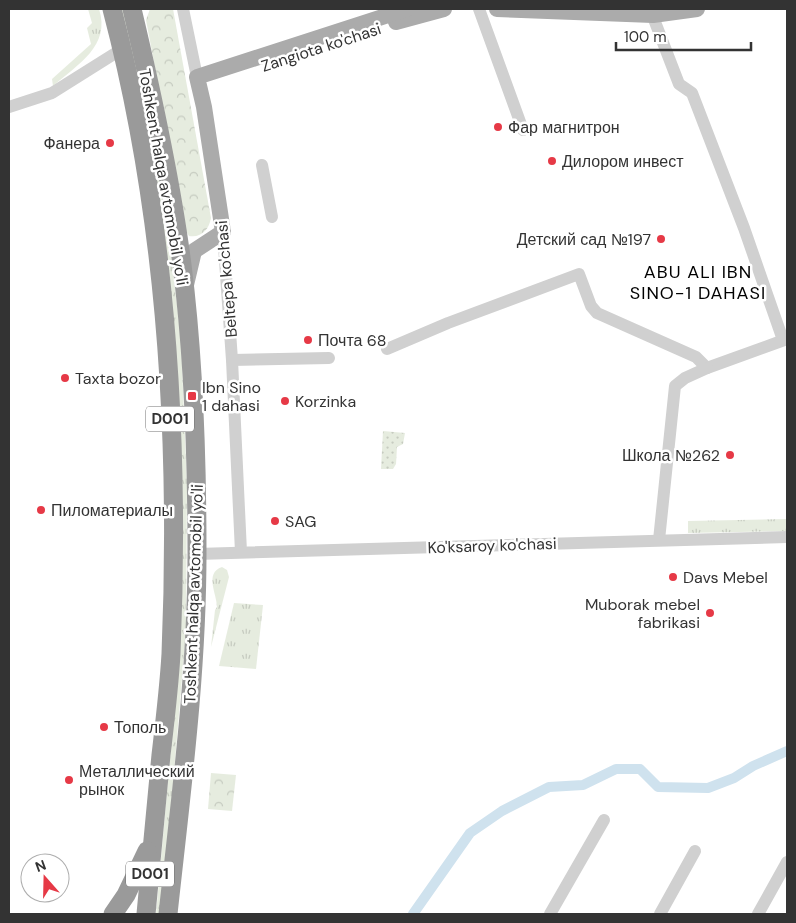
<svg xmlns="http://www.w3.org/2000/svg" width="796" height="923" viewBox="0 0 796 923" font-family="'DM Sans',sans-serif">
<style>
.grass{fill:url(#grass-tufts)}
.forest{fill:url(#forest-crowns)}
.park{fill:url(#park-dots)}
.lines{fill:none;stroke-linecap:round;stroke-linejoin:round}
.canal{stroke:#cfe2ee;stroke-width:10}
.minor{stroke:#d0d0d0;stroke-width:12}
.major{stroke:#ababab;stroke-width:16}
.highway{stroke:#9a9a9a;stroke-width:19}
.poi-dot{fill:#e63946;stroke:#fff;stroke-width:2}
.labels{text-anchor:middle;stroke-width:5;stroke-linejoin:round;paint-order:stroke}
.shield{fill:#fff;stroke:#707070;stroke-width:1}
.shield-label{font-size:15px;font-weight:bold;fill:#333}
.street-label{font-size:16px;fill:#333;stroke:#fff}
.poi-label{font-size:16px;fill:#333;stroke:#fff;text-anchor:start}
.neighbourhood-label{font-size:18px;letter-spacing:1px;fill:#000;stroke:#fff}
</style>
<defs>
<pattern id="grass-tufts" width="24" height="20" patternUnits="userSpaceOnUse" patternTransform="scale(1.25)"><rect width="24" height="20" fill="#e6ecdf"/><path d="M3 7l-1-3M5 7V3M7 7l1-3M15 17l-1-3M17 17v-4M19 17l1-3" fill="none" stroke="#c6cbc0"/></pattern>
<pattern id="forest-crowns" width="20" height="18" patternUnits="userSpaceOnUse" patternTransform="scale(1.25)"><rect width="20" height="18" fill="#e6ecdf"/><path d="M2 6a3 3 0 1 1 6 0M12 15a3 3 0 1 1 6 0" fill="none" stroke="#c6cbc0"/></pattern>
<pattern id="park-dots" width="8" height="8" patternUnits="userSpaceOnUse" patternTransform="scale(1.25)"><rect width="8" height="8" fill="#e6ecdf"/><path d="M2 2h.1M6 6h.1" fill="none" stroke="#c6cbc0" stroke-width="1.8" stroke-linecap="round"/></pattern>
</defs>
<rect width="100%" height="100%" fill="#fff"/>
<g class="grass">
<path d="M88,9h11c12,37 -21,55 -46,77l-1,-7 39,-35 -4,-16 5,-5z"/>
<polygon points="118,9 124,9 142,83 168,228 181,339 187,485 186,631 162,914 156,914 175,702 180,482"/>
<polygon points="787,519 787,531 688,533 688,521"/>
<path d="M222,567l5,3 2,7 -18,70 4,-37 2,-3c0,-13 -13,-34 5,-40z"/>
<polygon points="234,603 263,605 256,669 219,666"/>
</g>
<g class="forest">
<path d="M150,9h23l38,209c-2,11 -9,20 -22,18l-3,-5 -40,-211z"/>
<polygon points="211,773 236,775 232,811 208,809"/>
</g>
<polygon class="park" points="383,431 405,433 403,444 397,447 396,464 393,469 381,469"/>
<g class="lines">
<polyline class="canal" points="413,914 470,833 502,811 549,787 583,785 616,769 640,769 658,787 708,788 734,778 753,766 787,751"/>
<g class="minor">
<polyline points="183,9 197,77"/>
<polyline points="479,9 523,130"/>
<polyline points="650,9 679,84 692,93 744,228 783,340"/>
<polyline points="9,107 52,93 122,49"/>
<polyline points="262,165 272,217"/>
<polyline points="223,232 232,360 241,552"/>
<polyline points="387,349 448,323 579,274 591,306 597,313 696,357 707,368 787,339"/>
<polyline points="232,360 329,358"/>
<polyline points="659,540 675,386 685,378 707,368"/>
<polyline points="197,554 787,537"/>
<polyline points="550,914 604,820"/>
<polyline points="660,914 695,851"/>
<polyline points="758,914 787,862"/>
</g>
<g class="major">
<polyline points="497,9 653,15 697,9"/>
<polyline points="396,22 444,9"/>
<polyline points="186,285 194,251 223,232 204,107 197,77 407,9"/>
</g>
<g class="highway">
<path d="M112,9c55,209 68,429 59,645 -2,34 -6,67 -10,101 -5,53 -10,106 -15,159"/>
<path d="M132,9c20,84 39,170 50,256 12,95 15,193 15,288 0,121 -16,241 -29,361"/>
<polyline points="113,914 126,895 147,851"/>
</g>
</g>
<g class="poi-dot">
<circle cx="498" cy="127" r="5"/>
<circle cx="110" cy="143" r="5"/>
<circle cx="552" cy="161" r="5"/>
<circle cx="661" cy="239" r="5"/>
<circle cx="308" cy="340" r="5"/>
<circle cx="65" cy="378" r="5"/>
<rect x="187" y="391" width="10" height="10" rx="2.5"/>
<circle cx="285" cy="401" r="5"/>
<circle cx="730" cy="455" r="5"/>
<circle cx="41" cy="510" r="5"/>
<circle cx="275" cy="521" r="5"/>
<circle cx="673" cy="577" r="5"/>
<circle cx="710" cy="613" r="5"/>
<circle cx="104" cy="727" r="5"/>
<circle cx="69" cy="780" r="5"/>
</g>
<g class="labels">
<g class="shield">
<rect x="146" y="406.5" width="48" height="25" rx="4"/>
<rect x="126" y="861.5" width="48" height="25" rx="4"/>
</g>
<g class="shield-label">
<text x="170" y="424">D001</text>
<text x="150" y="879">D001</text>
</g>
<g class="street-label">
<text transform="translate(321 47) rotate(-18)" y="6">Zangiota ko'chasi</text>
<text transform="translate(164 177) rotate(80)" y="6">Toshkent halqa avtomobil yo'li</text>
<text transform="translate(226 279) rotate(-95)" y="6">Beltepa ko'chasi</text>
<text transform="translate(492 545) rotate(-2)" y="6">Ko'ksaroy ko'chasi</text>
<text transform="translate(193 594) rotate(-88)" y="6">Toshkent halqa avtomobil yo'li</text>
</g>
<g class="poi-label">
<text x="508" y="133">Фар магнитрон</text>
<text x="100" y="149" text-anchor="end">Фанера</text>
<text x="562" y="167">Дилором инвест</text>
<text x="651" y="245" text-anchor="end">Детский сад №197</text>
<text x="318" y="346">Почта 68</text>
<text x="75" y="384">Taxta bozor</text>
<text x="202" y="393">Ibn Sino<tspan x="202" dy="18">1 dahasi</tspan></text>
<text x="295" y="407">Korzinka</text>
<text x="720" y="461" text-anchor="end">Школа №262</text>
<text x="51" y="516">Пиломатериалы</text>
<text x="285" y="527">SAG</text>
<text x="683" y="583">Davs Mebel</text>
<text x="700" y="610" text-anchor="end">Muborak mebel<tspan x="700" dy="18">fabrikasi</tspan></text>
<text x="114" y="733">Тополь</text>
<text x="79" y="777">Металлический<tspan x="79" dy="18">рынок</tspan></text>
</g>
<g class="neighbourhood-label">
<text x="698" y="278">ABU ALI IBN<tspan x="698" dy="21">SINO-1 DAHASI</tspan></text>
</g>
</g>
<rect width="796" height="923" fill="none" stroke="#333333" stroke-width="20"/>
<g transform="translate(45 878) rotate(340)"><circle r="24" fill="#ffffff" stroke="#adadad"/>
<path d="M0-4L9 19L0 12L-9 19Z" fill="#e63946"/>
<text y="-8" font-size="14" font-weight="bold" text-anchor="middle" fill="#333333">N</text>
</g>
<path d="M616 42v8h135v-8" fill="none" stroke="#333333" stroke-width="2.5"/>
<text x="624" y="42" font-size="15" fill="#333333" stroke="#ffffff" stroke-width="4" paint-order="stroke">100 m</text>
</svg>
